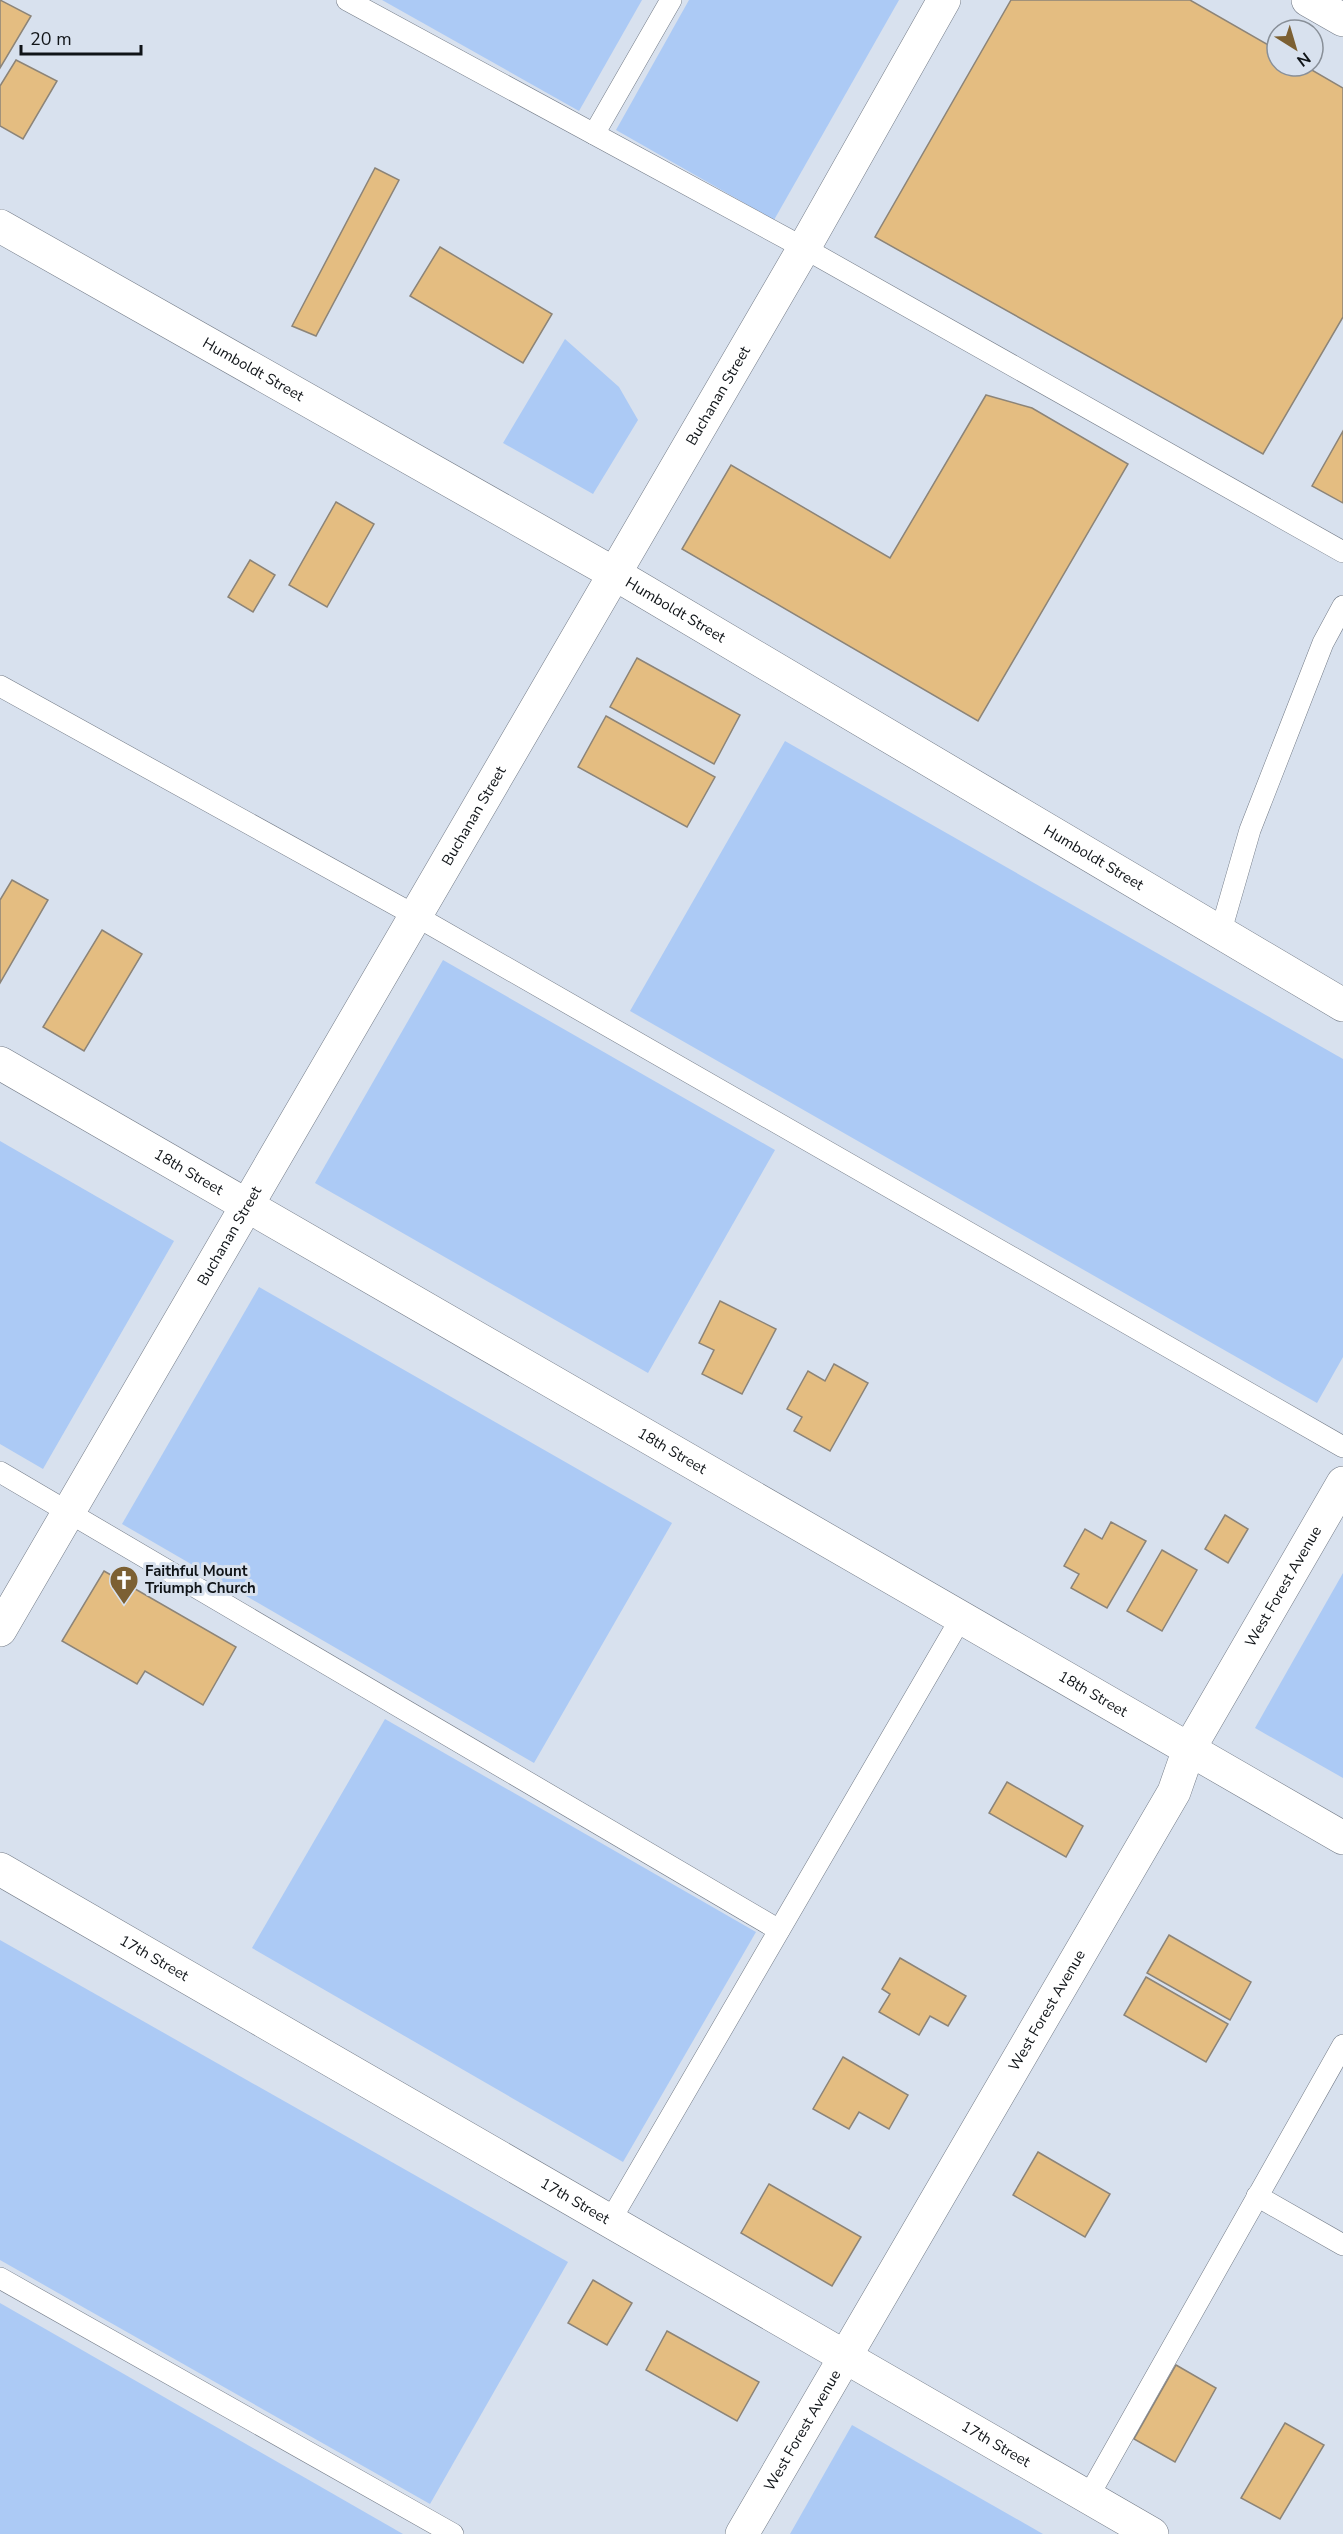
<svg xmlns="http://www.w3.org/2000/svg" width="1343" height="2534" viewBox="0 0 1343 2534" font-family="'Nunito Sans',sans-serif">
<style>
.green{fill:#accaf5}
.building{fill:#e4bd81;stroke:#8c8478;stroke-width:1.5}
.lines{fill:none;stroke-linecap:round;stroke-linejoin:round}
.service-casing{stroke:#737b87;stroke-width:22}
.minor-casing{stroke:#737b87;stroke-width:34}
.tertiary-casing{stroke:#737b87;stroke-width:34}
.service{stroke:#fff;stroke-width:21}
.minor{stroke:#fff;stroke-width:33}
.tertiary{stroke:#fff;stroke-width:33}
.labels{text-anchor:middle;stroke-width:6;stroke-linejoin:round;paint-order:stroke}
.street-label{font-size:15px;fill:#101418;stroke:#d8e1ee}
.poi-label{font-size:15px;font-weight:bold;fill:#101418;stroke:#d8e1ee;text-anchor:start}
</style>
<rect width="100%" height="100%" fill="#d8e1ee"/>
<g class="green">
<polygon points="382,0 642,0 579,111"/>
<polygon points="689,0 899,0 774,220 616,130"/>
<polygon points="565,339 619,387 638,420 593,494 503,443"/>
<polygon points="785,741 1343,1059 1343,1357 1317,1403 630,1011"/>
<polygon points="443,960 775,1150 648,1373 315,1183"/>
<polygon points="0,1141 174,1241 43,1469 0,1444"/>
<polygon points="259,1287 672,1523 534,1763 122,1524"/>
<polygon points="1343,1573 1343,1778 1255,1728"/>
<polygon points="385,1719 756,1932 623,2162 252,1948"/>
<polygon points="0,1940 568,2262 430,2504 0,2260"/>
<polygon points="0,2303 403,2534 0,2534"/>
<polygon points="852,2425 1043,2534 790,2534"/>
</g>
<g class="building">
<polygon points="0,0 31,16 0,68"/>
<polygon points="1011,0 1190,0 1277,50 1277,66 1305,66 1343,88 1343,317 1263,454 875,237"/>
<polygon points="16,60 57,81 23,139 0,126 0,86"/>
<polygon points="375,168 399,180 316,336 292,326"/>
<polygon points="440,247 552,314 523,363 410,296"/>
<polygon points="986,395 1032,408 1128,464 978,721 682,549 731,465 890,558"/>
<polygon points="1343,431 1343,503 1312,486"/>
<polygon points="336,502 374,524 327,607 289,585"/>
<polygon points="250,560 275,575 253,612 228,597"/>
<polygon points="637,658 740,715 714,764 610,707"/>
<polygon points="606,716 715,777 687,827 578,767"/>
<polygon points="12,880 48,900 0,983 0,900"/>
<polygon points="102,930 142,954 84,1051 43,1027"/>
<polygon points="720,1301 776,1329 742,1394 702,1374 714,1350 699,1343"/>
<polygon points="834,1364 868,1383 830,1451 794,1431 802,1417 787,1409 808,1371 825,1381"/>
<polygon points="1225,1515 1248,1529 1228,1563 1205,1549"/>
<polygon points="1111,1522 1146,1541 1107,1608 1071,1588 1079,1574 1064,1566 1085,1529 1102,1539"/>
<polygon points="1162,1550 1197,1570 1162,1631 1127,1611"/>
<polygon points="104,1571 236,1647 203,1705 145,1671 137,1684 62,1641"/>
<polygon points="1007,1782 1083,1826 1066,1857 989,1813"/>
<polygon points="1169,1935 1251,1982 1230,2020 1147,1973"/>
<polygon points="900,1958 966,1996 948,2026 930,2016 919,2035 879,2012 890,1994 882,1989"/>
<polygon points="1146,1977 1228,2024 1206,2062 1124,2015"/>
<polygon points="843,2057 908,2095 889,2129 859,2112 849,2129 813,2109"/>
<polygon points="1038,2152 1110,2194 1085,2237 1013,2195"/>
<polygon points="769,2184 861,2237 832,2286 741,2233"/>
<polygon points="593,2280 632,2303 607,2345 568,2323"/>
<polygon points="667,2331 759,2382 737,2421 646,2370"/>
<polygon points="1176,2365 1216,2388 1175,2462 1134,2439"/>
<polygon points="1285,2423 1324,2445 1280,2519 1241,2498"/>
</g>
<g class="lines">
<g class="service-casing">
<g id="service">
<polyline points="347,0 804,248 1343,552"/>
<polyline points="594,134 671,0"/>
<polyline points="0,686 416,916 1343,1447"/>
<polyline points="1220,934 1250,830 1323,643 1343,606"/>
<polyline points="0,1472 779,1930"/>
<polyline points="1257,2196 1343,2245"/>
<polyline points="610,2221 961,1618"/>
<polyline points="0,2278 453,2534"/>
<polyline points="1088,2497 1343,2045"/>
</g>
</g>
<g class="minor-casing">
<g id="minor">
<polyline points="1308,0 1343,20"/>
<path id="s1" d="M0,226l615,348 728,431"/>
<path id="s2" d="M0,1063l1343,775"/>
<path id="s3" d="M0,1869l1152,665"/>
<path id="s4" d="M742,2534l432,-742 15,-43 154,-266"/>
</g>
</g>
<g class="tertiary-casing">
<g id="tertiary">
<path id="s5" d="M0,1630l804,-1382 140,-248"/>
</g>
</g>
<use href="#service" class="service"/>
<use href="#minor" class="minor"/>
<use href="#tertiary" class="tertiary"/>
</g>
<defs>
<g id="church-pin" transform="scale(1.5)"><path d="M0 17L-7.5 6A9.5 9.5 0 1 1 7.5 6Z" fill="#7c6033" stroke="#d8e1ee"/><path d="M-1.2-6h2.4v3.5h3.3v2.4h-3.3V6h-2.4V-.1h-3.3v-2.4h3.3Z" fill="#fff"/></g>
</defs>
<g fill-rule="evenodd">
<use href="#church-pin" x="124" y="1580"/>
</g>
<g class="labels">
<g class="street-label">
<text dy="5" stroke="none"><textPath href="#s1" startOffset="291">Humboldt Street</textPath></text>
<text dy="5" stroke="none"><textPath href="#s5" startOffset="1428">Buchanan Street</textPath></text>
<text dy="5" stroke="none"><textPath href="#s1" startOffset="777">Humboldt Street</textPath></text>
<text dy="5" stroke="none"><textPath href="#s5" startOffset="942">Buchanan Street</textPath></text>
<text dy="5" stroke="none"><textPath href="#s1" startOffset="1263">Humboldt Street</textPath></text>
<text dy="5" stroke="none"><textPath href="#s2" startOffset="218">18th Street</textPath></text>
<text dy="5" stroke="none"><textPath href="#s5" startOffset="456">Buchanan Street</textPath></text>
<text dy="5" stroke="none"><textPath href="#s2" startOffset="776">18th Street</textPath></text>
<text dy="5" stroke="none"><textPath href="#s4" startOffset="1092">West Forest Avenue</textPath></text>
<text dy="5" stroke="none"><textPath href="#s2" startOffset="1262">18th Street</textPath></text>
<text dy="5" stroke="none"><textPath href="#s3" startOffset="178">17th Street</textPath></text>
<text dy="5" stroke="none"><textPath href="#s4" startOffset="606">West Forest Avenue</textPath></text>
<text dy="5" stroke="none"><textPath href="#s3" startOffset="664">17th Street</textPath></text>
<text dy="5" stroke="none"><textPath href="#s4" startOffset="120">West Forest Avenue</textPath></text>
<text dy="5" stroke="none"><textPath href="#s3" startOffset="1150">17th Street</textPath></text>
</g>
<g class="poi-label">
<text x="145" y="1576">Faithful Mount<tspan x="145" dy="17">Triumph Church</tspan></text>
</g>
</g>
<g transform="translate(1295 48) rotate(143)"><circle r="28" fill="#d8e1ee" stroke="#888f98" stroke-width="1.5"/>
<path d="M0-4.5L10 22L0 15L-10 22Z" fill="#7c6033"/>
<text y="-9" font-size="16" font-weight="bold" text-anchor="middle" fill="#101418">N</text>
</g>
<path d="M21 45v9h120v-9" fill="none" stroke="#101418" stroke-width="3"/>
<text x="30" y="45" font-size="18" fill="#101418" stroke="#d8e1ee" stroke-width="4.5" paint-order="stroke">20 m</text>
</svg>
